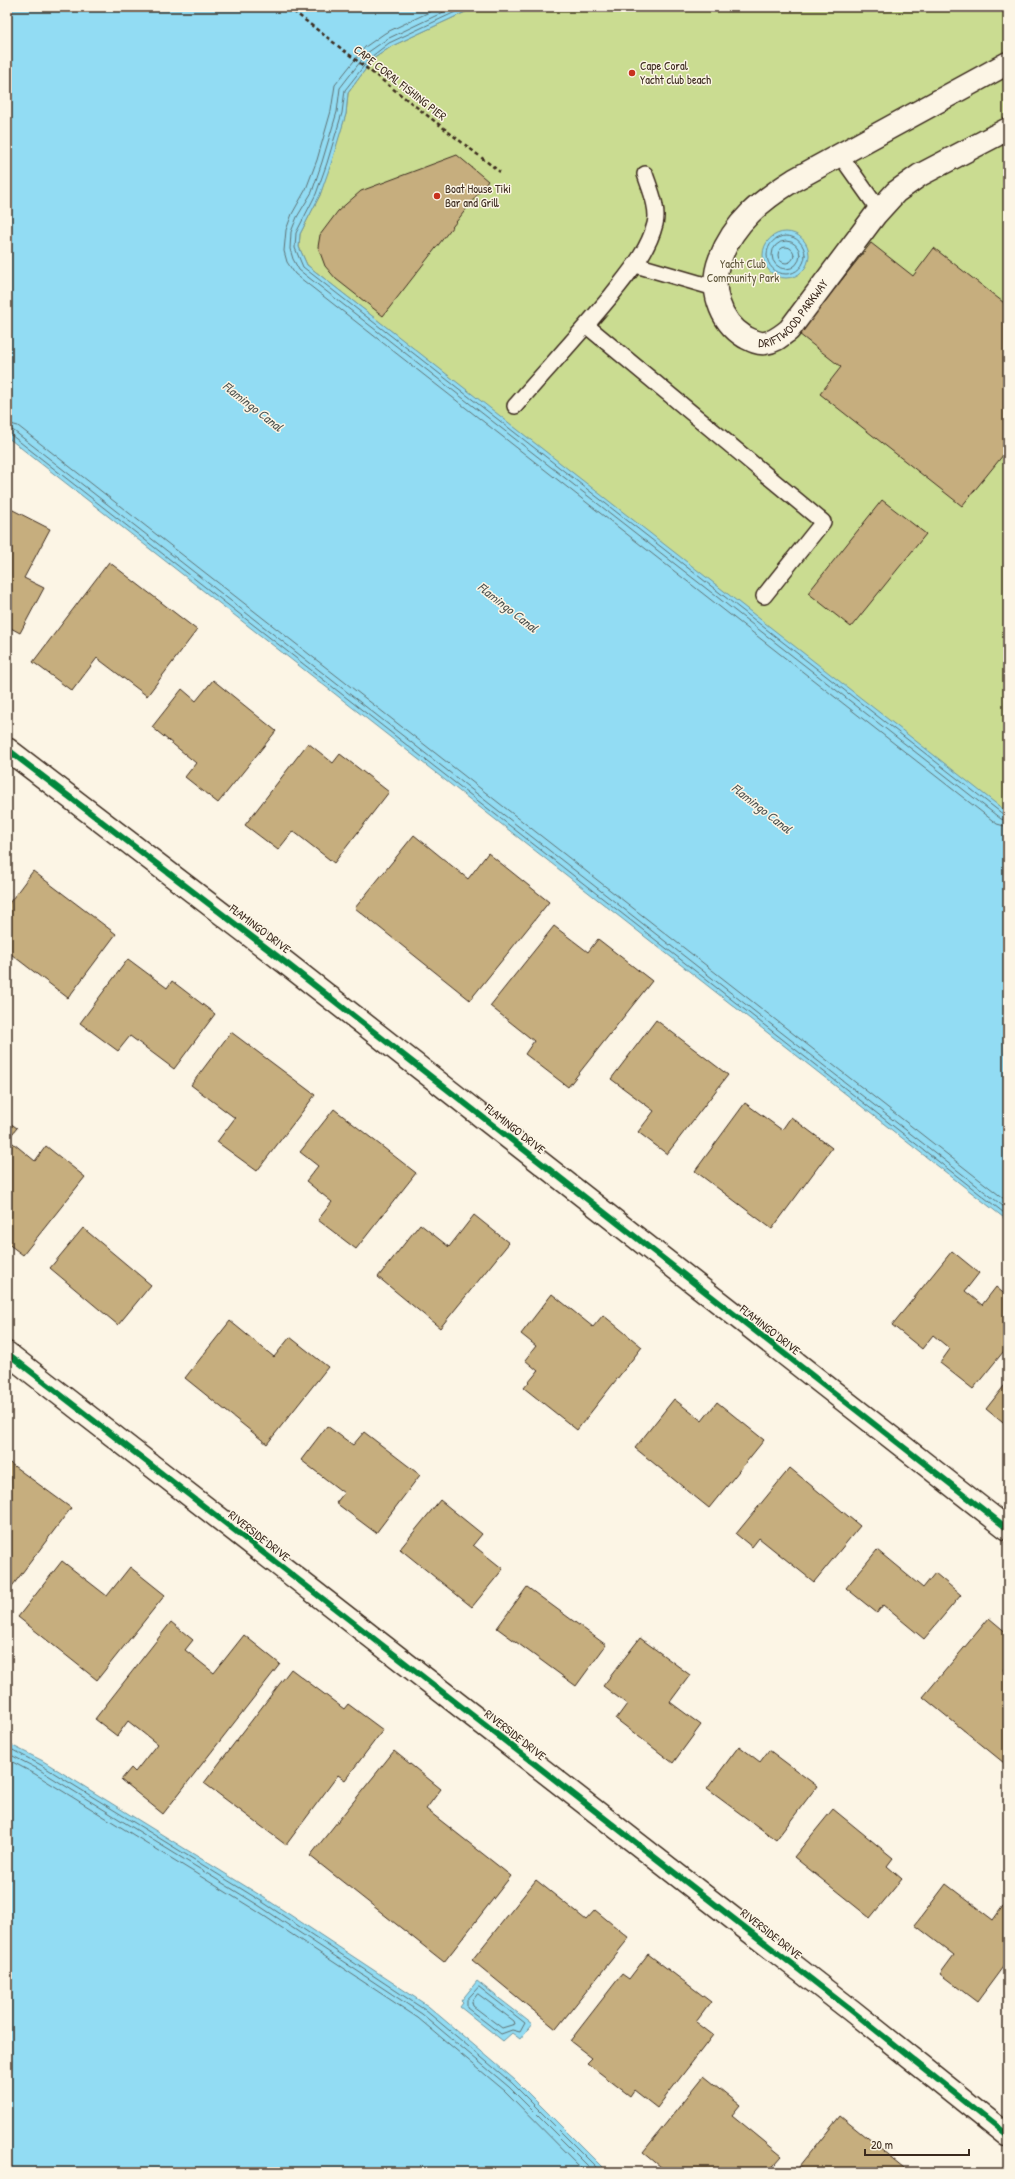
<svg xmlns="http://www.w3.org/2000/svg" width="1015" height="2179" viewBox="0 0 1015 2179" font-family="'Patrick Hand',sans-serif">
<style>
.green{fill:#cadc91;stroke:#828358}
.water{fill:#92dcf3;stroke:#6f959e}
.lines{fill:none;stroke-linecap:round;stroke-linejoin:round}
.shore{stroke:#5e7173;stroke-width:1}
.building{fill:#c6ae7e;stroke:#3b2a1e}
.service-casing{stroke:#3b2a1e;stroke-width:18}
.minor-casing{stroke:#3b2a1e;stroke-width:25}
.path{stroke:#3b2a1e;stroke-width:2.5;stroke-dasharray:4 3;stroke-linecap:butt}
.service{stroke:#fcf5e5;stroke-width:15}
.minor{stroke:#fcf5e5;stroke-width:22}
.cycleway-casing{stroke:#fcf5e5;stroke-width:8}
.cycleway{stroke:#00873e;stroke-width:6}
.poi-dot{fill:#c8321e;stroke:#fcf5e5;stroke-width:1.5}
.labels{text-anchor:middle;stroke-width:3;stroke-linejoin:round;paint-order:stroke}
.poi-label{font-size:12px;fill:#3b2a1e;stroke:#fcf5e5;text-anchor:start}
.street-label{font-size:12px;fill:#3b2a1e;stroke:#fcf5e5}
.park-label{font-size:12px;fill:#5f563b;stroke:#fcf5e5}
.water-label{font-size:13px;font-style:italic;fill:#515653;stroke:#fcf5e5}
</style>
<rect width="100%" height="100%" fill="#fcf5e5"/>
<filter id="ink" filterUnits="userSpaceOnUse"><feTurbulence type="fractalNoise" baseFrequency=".025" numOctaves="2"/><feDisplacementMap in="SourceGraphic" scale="8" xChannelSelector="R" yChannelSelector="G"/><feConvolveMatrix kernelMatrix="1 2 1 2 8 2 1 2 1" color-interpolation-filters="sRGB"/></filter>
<g filter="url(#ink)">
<polygon class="green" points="476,7 1008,7 1008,816 307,265 299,247 300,234 320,195 346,114 348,93 373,59 392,46"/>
<g class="water">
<polygon points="7,7 476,7 392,46 373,59 348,93 346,114 331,164 320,195 300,234 299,247 307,265 1008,813 1008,1221 7,437"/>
<circle cx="786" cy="255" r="23"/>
<polygon points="7,1743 43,1761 263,1897 428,2006 515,2080 607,2172 7,2172"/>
<polygon points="477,1981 532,2024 520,2039 512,2033 503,2041 460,2007 463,2003 461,2001"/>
</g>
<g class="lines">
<g class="shore">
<polyline points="440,7 385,33 365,47 335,85 331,111 317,160 306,189 292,214 286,230 284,251 287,262 295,274 997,824 1008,827"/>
<polyline points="454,7 387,39 367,53 340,88 337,112 322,162 312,192 297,217 291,232 290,249 293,259 299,270 1001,819 1008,821"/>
<polyline points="466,7 389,43 371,57 345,90 342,113 327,163 316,194 296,233 295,248 303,267 1004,815 1008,816"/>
<circle cx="786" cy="255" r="19"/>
<circle cx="786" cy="255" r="14"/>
<circle cx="786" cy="255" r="8"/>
<polyline points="7,423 18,426 1008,1202"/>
<polyline points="7,429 14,431 1008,1210"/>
<polyline points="7,434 11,435 1008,1216"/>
<polyline points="7,1747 41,1765 261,1901 425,2010 512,2083 601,2172"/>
<polyline points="7,1753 38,1769 258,1905 422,2014 509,2087 594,2172"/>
<polyline points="7,1759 35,1774 255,1910 418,2018 505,2091 585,2172"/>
<polygon points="479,1987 525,2023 520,2032 512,2030 501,2034 467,2008 467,2000"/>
<polygon points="478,1994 514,2021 515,2024 502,2028 473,2006 472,2002"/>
</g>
</g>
<g class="building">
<polygon points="457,155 488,181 383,316 336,279 325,266 318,247 320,235 338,211 361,191"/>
<polygon points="871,243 913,276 934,248 1008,306 1008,449 962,506 820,394 841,367 799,334"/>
<polygon points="882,500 926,534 851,627 808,593"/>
<polygon points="7,507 50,529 24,578 44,588 20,633 7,626"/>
<polygon points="109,562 197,630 147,696 97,658 72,691 33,662"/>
<polygon points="213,680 276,731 218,803 185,777 196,763 152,727 182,689 196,701"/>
<polygon points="308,743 333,763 340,754 389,792 334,863 293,831 278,850 245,825"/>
<polygon points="414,835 468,879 488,853 549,902 470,1000 355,908"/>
<polygon points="33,871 116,934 68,998 7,951 7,906"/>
<polygon points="554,926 588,952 598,939 652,981 568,1087 525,1054 534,1041 490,1006"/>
<polygon points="128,959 167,988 172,981 215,1014 174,1069 130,1036 118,1051 80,1023"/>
<polygon points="656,1020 728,1075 667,1154 638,1132 654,1111 611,1079"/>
<polygon points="231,1032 315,1095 257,1171 217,1142 235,1118 191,1085"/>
<polygon points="745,1103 782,1130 791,1117 832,1148 772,1229 695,1171"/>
<polygon points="334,1109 416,1173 356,1249 318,1220 332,1202 306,1181 318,1166 300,1152"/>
<polygon points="7,1121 17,1128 8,1139 35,1161 46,1146 85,1177 23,1255 7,1243"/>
<polygon points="474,1215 509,1243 440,1328 378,1277 420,1224 449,1247"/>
<polygon points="83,1228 151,1285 118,1325 50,1268"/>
<polygon points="952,1251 979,1273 965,1291 982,1305 996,1287 1008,1297 1008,1346 973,1389 940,1363 950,1349 933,1335 922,1349 892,1325"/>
<polygon points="552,1294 593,1327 603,1315 642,1347 577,1430 524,1388 538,1371 525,1360 536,1346 521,1334"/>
<polygon points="230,1321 274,1357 290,1337 328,1367 267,1444 185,1378"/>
<polygon points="1008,1381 1008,1427 986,1409"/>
<polygon points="674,1399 702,1421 717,1402 764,1440 709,1508 635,1448"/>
<polygon points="327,1426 353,1445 364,1432 420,1475 376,1533 336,1503 344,1493 301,1460"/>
<polygon points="7,1461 71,1508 7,1593"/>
<polygon points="790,1468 860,1526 814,1582 759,1538 752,1547 736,1534"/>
<polygon points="440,1500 482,1534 473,1545 503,1569 472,1607 400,1549"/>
<polygon points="877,1550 923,1588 935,1573 961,1595 924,1639 883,1605 877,1613 846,1588"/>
<polygon points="62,1561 107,1596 130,1567 165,1595 97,1680 18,1617"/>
<polygon points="527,1587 606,1645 576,1686 497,1628"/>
<polygon points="989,1618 1008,1634 1008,1664 1003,1670 1008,1674 1008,1758 1004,1763 923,1697"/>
<polygon points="171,1622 193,1640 185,1650 214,1673 244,1635 280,1664 163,1814 121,1780 131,1768 135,1772 157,1744 128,1721 117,1736 95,1719"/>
<polygon points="640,1638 690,1675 670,1702 701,1725 673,1763 616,1719 627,1704 603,1686"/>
<polygon points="291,1669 344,1709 348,1704 383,1730 345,1780 338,1775 286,1845 204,1783"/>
<polygon points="739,1746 760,1762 769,1750 817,1786 776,1840 707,1789"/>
<polygon points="394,1751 441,1789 426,1809 511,1876 444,1962 310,1856"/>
<polygon points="833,1809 893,1858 887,1866 902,1879 870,1918 794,1857"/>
<polygon points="536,1880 586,1920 595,1910 629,1938 556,2029 472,1960"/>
<polygon points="946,1884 993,1920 1003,1906 1008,1910 1008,1960 977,2002 940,1974 954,1955 915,1925"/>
<polygon points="648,1954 711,2002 696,2022 713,2035 657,2108 634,2090 630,2096 587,2063 592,2058 570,2041 622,1974 629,1979"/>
<polygon points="704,2076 740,2105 732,2115 782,2156 768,2172 667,2172 643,2152"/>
<polygon points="840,2116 909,2172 806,2172 799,2167"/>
</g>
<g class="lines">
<g class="service-casing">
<g id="service">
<polyline points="840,155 879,210"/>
<polyline points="636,265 715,288"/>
<polyline points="587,326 823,522 764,596"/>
<path d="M515,406c32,-37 65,-72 96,-110 17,-22 37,-44 44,-72 4,-15 -5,-35 -10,-50"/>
</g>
</g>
<g class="minor-casing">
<g id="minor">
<path id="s1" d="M1008,63l-214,117c-32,20 -60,42 -74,79 -11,28 -1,62 25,78 6,3 13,7 20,6 10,-1 17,-8 24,-13l87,-116 20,-22 24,-17 88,-46"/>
<polyline points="7,749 286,963 1008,1529"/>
<polyline points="7,1353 852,2011 1008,2136"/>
</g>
</g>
<polyline class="path" points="288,7 500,172"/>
<use href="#service" class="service"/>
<use href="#minor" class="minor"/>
<g class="cycleway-casing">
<g id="cycleway">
<polyline points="7,749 286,963 1008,1529"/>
<polyline points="7,1353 852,2011 1008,2136"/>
</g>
</g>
<use href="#cycleway" class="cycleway"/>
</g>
</g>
<g class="poi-dot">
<circle cx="632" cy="73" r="4"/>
<circle cx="437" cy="196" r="4"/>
</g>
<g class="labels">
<g class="poi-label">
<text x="640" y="70">Cape Coral<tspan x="640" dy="14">Yacht club beach</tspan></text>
<text x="445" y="193">Boat House Tiki<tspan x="445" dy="14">Bar and Grill</tspan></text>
</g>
<g class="street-label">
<text transform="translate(400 83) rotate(38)" y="4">CAPE CORAL FISHING PIER</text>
<text dy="4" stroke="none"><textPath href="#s1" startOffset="505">DRIFTWOOD PARKWAY</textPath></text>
<text transform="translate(260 929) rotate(37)" y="4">FLAMINGO DRIVE</text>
<text transform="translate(515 1129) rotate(38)" y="4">FLAMINGO DRIVE</text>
<text transform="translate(770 1330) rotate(38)" y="4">FLAMINGO DRIVE</text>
<text transform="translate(259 1536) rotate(38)" y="4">RIVERSIDE DRIVE</text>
<text transform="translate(515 1735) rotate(38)" y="4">RIVERSIDE DRIVE</text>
<text transform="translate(771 1934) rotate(38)" y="4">RIVERSIDE DRIVE</text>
</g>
<g class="park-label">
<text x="743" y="268">Yacht Club<tspan x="743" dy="14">Community Park</tspan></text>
</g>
<g class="water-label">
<text transform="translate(253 406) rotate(38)" y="5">Flamingo Canal</text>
<text transform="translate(508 607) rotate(38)" y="5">Flamingo Canal</text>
<text transform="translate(762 808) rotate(38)" y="5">Flamingo Canal</text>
</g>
</g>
<rect width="1015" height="2179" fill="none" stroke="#fcf5e5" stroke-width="24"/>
<rect x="12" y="12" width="991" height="2155" fill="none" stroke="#3b2a1e" stroke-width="1.5" filter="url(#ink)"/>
<path d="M865 2149v6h104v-6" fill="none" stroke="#3b2a1e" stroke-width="2"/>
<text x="871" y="2149" font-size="12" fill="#3b2a1e" stroke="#fcf5e5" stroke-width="3" paint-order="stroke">20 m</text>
</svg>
